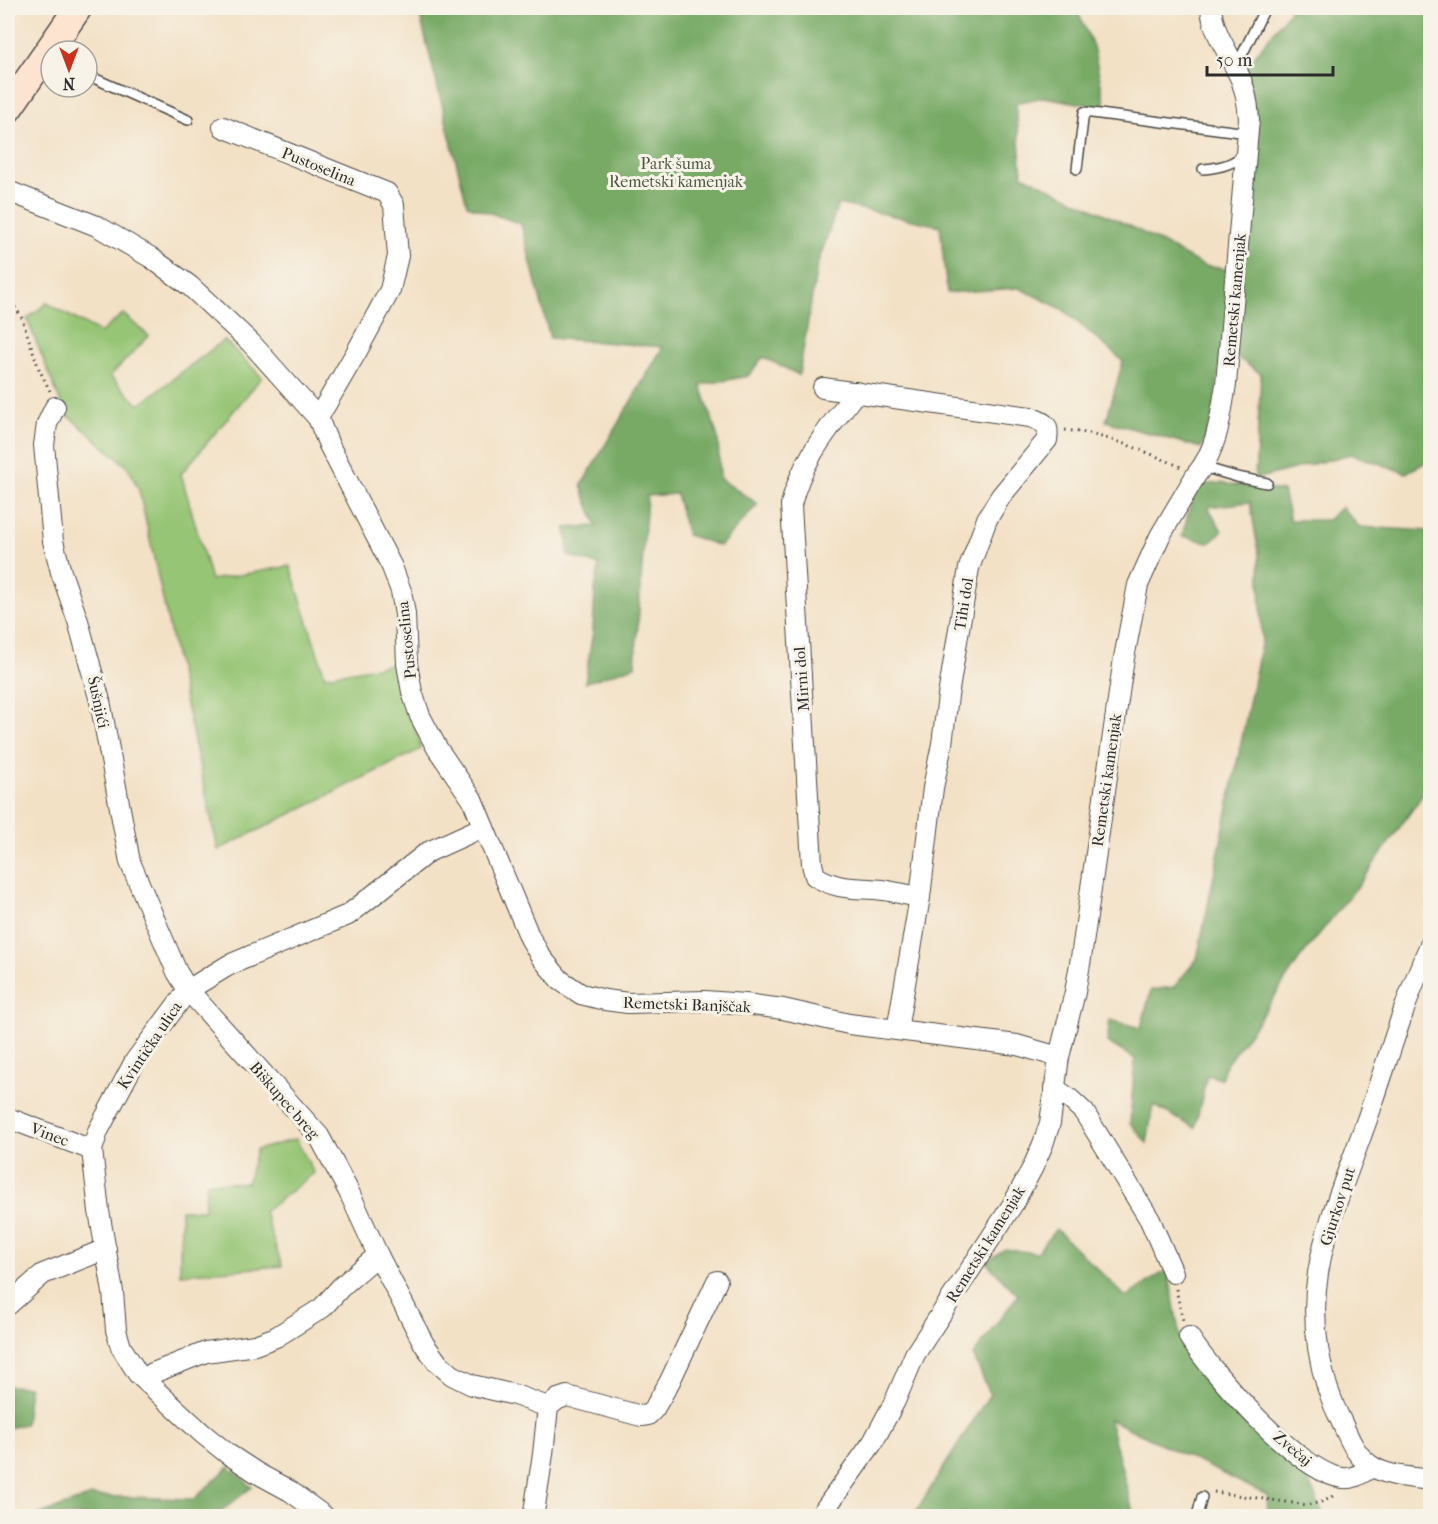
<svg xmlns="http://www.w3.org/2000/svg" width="1438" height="1524" viewBox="0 0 1438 1524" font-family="'IM FELL French Canon',serif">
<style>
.green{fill:#96c574;stroke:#607850;stroke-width:1.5}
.forest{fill:#78aa66;stroke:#526a48;stroke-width:1.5}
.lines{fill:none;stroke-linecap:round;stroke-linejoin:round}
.lane-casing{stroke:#494642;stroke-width:12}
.street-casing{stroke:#494642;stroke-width:22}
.secondary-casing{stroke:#494642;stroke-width:30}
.path{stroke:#494642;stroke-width:3;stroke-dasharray:1.5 4.5;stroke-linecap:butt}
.lane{stroke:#fff;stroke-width:9}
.street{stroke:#fff;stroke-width:20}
.secondary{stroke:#fde4d0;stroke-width:27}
.labels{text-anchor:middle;stroke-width:6;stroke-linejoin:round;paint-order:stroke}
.park-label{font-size:16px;fill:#4b5941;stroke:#f7f3e8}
.street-label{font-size:16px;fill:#2b2b2b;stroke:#f7f3e8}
</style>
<rect width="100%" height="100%" fill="#f7f3e8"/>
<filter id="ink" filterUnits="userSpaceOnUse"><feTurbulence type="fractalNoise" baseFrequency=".0167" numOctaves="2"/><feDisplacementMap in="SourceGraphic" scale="12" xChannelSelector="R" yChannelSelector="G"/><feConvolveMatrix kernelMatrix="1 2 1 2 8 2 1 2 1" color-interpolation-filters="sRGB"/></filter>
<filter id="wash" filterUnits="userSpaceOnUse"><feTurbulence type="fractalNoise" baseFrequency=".008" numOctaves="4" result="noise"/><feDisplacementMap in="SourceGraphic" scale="24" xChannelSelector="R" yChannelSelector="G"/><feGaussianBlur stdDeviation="1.35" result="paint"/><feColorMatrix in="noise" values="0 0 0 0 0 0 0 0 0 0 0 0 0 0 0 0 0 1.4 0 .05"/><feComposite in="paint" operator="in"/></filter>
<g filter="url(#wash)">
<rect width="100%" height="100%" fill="#f3e1c6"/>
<g class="green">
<polygon points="47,303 100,333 123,314 149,336 110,376 139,405 224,340 262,377 181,474 211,580 290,566 325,676 398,663 421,749 218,850 139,490 128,467 65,413 27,319"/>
<polygon points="296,1139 314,1173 264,1212 282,1266 180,1274 181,1210 204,1210 207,1182 247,1183 256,1150"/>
</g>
<g class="forest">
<polygon points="418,8 1076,8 1093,46 1106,108 1044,97 1016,103 1022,175 1132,227 1204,266 1241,271 1243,71 1292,8 1430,8 1430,460 1406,473 1351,454 1255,479 1261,374 1222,347 1213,416 1201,448 1106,421 1123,361 1062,309 1019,288 947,293 940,226 838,204 817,266 799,375 763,357 748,376 701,385 718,438 720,479 758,504 720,546 687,535 676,494 647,496 635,666 585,683 593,631 595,589 599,565 568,556 566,528 597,526 581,486 663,347 550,338 521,224 467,205"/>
<polygon points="1221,483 1283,491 1290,520 1327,520 1342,507 1359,527 1430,531 1430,780 1419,800 1361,882 1300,958 1258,1021 1225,1066 1221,1079 1207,1075 1195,1128 1153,1105 1147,1143 1130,1123 1135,1059 1107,1042 1110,1020 1141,1028 1151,990 1174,987 1197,959 1262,640 1259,554 1250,502 1208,507 1222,531 1210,543 1182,536 1196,485"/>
<polygon points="1056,1229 1126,1297 1168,1269 1182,1349 1305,1473 1324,1516 1268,1516 1267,1495 1109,1419 1134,1516 913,1516 990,1394 973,1355 1018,1295 986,1262 1005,1249 1036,1253"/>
<polygon points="8,1386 29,1387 25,1424 8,1428"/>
<polygon points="229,1467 252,1487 215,1516 35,1516 91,1496 194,1499"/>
</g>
</g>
<g filter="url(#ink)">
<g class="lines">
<g class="lane-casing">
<g id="lane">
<polyline points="1238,68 1240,59 1265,8"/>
<polyline points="87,75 188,120"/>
<polyline points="1077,169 1084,112 1248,133"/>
<path d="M1203,169c14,-1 31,-4 40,-15"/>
<polyline points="1203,467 1237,477 1267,483"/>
<polyline points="1197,1516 1202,1497"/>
</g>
</g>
<g class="street-casing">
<g id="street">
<polyline points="223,127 387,193 394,205 398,256 390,290 357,351 318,418"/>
<polyline points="8,191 97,226 150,257 190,286 251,343 318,418 329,445 392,567 401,591 405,614 407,664 412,692 420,716 437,748 472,799 530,938 541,957 560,980 581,994 605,1000 628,1003 705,1001 745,1004 783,1009 849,1024 1017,1045 1059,1057"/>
<path d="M823,388l207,29c14,6 20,6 17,23l-46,56 -14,23 -18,49 -21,128 -6,48 -9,44 -13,109 -23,133"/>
<path d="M856,392c-27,36 -55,69 -65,113l21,359 3,12c24,15 41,11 68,14 12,2 25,5 37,7"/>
<polyline points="55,407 47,424 44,445 53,541 61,572 78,621 100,701 130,862 177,972 188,990 319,1136 349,1192 378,1255 411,1319 424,1344 437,1362 452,1375 472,1385 515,1395 548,1407 543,1454 534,1512 535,1516"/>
<path d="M1430,945c-24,52 -40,108 -59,163 -18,54 -44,108 -53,165 -8,50 1,105 24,150 8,17 14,34 31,44 17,10 38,10 57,13"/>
<polyline points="1054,1088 1070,1099 1084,1112 1150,1220 1173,1273"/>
<polyline points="8,1118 92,1150"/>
<polyline points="8,1305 43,1274 106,1249"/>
<path d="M1189,1337c23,36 111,137 154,141 11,2 20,-6 29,-11"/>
<polyline points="144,1379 153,1373 206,1352 255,1345 276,1337 322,1308 342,1286 378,1255"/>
<polyline points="548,1407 558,1399 567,1396 641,1416 648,1415 654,1409 670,1381 717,1281"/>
<polyline points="324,1516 290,1491 257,1473 228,1454 203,1434 138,1374 121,1347 116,1330 113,1292 99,1211 92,1150 98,1131 135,1061 188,990 229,965 348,915 428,852 483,827"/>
<path d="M820,1516l53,-74 22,-41 20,-47 98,-150 20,-37 10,-23 7,-21 9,-66 16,-65 6,-34 43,-300 14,-73 22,-49 36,-61c21,-24 25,-60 30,-91l23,-265c-1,-18 -4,-34 -13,-50 -10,-21 -23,-37 -25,-61"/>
</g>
</g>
<g class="secondary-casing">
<polyline id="secondary" points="8,109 78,8"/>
</g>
<g class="path">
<polyline points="8,297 21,316 39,369 50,391"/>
<path d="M1065,430c40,4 80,21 116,37"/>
<polyline points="1176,1289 1183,1321"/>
<path d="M1214,1492l93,13c9,-2 22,-3 28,-12"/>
</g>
<use href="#lane" class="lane"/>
<use href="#street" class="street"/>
<use href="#secondary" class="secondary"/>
</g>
</g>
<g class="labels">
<g class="park-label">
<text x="676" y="169">Park šuma<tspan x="676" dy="18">Remetski kamenjak</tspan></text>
</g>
<g class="street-label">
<text transform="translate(319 166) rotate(22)" y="6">Pustoselina</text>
<text transform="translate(1234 300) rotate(-85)" y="6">Remetski kamenjak</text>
<text transform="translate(963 604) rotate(-81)" y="6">Tihi dol</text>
<text transform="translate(406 640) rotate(-96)" y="6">Pustoselina</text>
<text transform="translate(801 679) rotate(-94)" y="6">Mirni dol</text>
<text transform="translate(99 702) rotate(78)" y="6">Šušnjići</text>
<text transform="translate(1106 780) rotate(-82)" y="6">Remetski kamenjak</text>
<text transform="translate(687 1004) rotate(2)" y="6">Remetski Banjščak</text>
<text transform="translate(149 1045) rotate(-56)" y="6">Kvintička ulica</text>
<text transform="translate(285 1100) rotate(49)" y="6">Biškupec breg</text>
<text transform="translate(50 1134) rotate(21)" y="6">Vinec</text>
<text transform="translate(1337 1206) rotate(-72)" y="6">Gjurkov put</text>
<text transform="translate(985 1244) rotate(-58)" y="6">Remetski kamenjak</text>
<text transform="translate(1293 1448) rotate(40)" y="6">Zvečaj</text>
</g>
</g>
<rect width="1438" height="1524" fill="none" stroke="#f7f3e8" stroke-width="30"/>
<g transform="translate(69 69) rotate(180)"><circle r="28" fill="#f7f3e8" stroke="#a5a39c" stroke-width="1.5"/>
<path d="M0-4.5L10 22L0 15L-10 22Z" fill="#c8321e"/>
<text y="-9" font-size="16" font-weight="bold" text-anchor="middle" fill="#2b2b2b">N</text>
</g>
<path d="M1207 66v9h126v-9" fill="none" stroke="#2b2b2b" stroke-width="3"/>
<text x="1216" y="66" font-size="18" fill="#2b2b2b" stroke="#f7f3e8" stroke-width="4.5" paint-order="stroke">50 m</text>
</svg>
